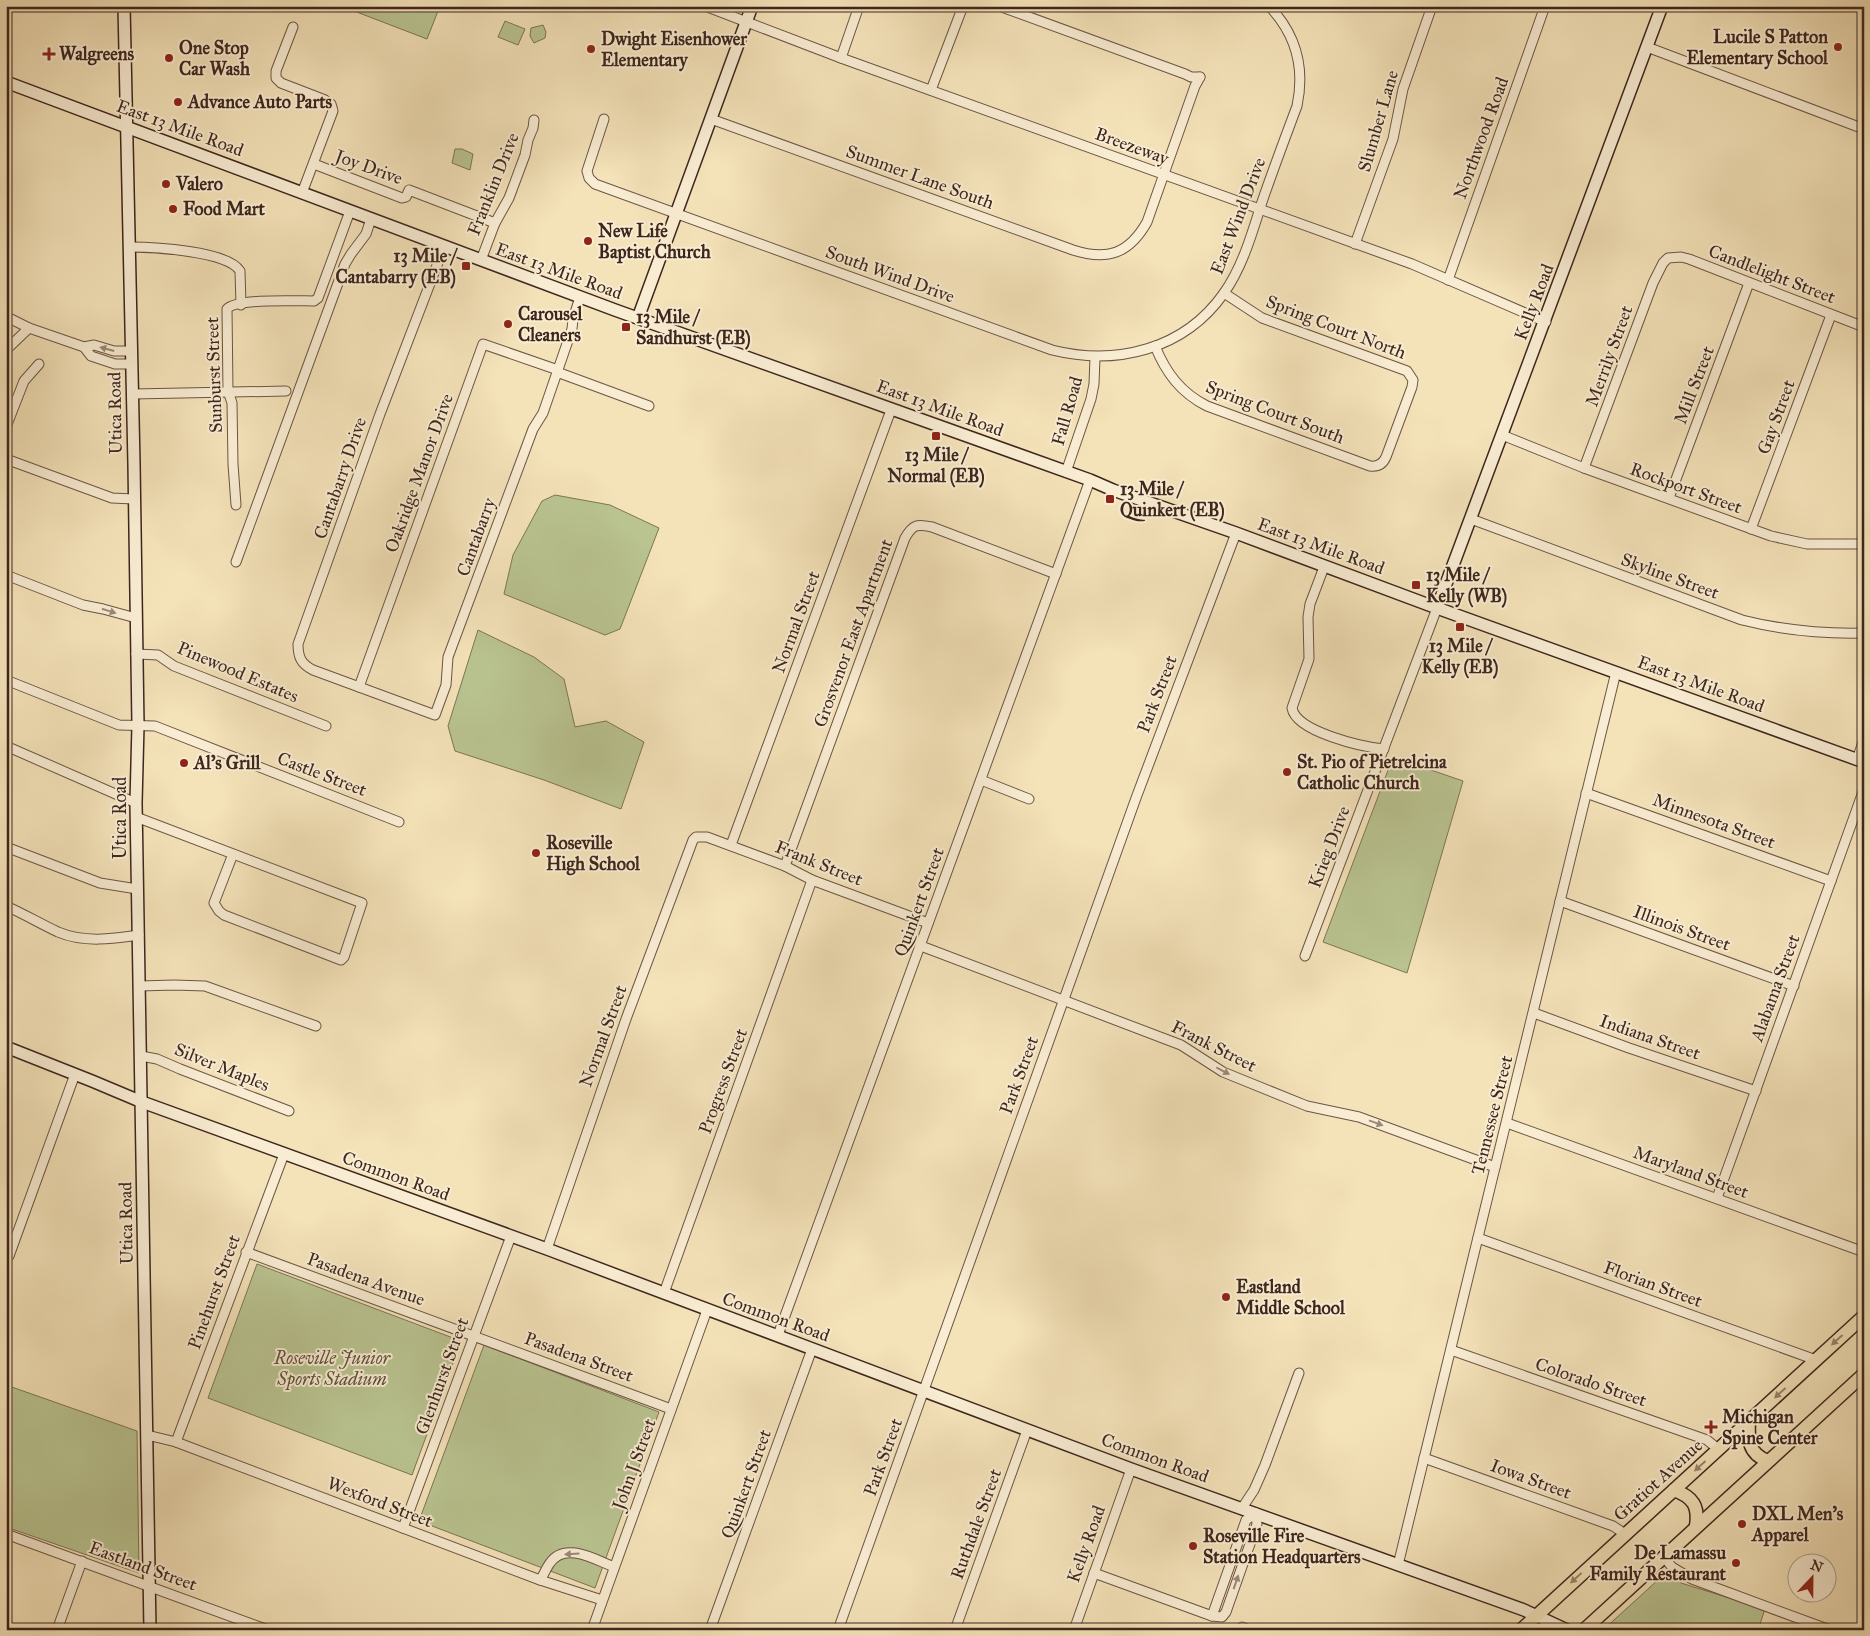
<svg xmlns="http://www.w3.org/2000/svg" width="1870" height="1636" viewBox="0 0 1870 1636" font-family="'IM FELL Great Primer',serif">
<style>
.green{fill:#b9c491;stroke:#7c7557}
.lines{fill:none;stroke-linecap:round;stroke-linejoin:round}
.street-casing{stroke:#6c5544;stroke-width:11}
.secondary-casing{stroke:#3e261d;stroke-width:14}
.primary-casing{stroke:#3e261d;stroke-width:15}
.street{stroke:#f8ecd2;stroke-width:9}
.secondary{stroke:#f8ecd2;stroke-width:11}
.primary{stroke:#f4e2b9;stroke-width:12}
.oneway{fill:#9b8978}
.oneway2{fill:#99846b}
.poi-dot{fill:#8f2418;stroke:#f8ecd2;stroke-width:2}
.labels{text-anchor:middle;stroke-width:4;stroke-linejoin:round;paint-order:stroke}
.poi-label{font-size:18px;font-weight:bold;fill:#3e261d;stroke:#f8ecd2;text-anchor:start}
.street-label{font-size:18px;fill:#3e261d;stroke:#f8ecd2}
.park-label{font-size:18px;font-style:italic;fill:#5d4e3a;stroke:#f8ecd2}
</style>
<rect width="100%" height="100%" fill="#f4e2b9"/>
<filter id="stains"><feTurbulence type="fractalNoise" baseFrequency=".004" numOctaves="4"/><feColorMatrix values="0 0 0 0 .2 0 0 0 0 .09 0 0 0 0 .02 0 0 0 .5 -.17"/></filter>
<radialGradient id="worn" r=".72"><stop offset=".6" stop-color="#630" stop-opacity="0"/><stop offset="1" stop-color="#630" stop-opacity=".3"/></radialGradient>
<g class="green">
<polygon points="341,6 440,6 427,39"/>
<polygon points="505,21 525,29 518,45 498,37"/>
<polygon points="543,25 546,32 545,38 534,43 530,36 531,28"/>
<polygon points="455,149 462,149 473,154 470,170 452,163"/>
<polygon points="555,495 610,505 659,528 620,629 605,635 504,594 513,555 542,501"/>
<polygon points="478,630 534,657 564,679 575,727 606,721 644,742 621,809 544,780 455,751 448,726"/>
<polygon points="1393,757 1463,781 1407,973 1323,942"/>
<polygon points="257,1264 461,1341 412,1475 208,1398"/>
<polygon points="484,1345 659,1412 595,1588 419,1521"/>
<polygon points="6,1385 137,1431 139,1573 6,1527"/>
<polygon points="1670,1569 1681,1583 1765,1609 1758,1630 1603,1630"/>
</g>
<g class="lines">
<g class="street-casing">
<g id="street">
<polyline points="705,6 841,58 1412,264 1546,322"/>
<polyline points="999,6 1185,74 1191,77 1200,77"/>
<polyline points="293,27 276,71 276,78 281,83 325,100 331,104 333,111 302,193"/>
<polyline points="1647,47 1864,129"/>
<polyline points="841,58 859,6"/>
<polyline points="931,90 963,6"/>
<path d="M604,119l-17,52 2,7 6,6 457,166c64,16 132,0 172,-57 19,-27 28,-60 38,-91 11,-32 23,-64 35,-96 8,-38 -1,-72 -28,-100"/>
<path d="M711,119l362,131c34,11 56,4 74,-28l48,-136 5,-9"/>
<polyline points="314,164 402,198 406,197 409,190 495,223"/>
<polyline points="1355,244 1393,139 1403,89 1432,6"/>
<path d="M130,247c23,0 98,4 110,24l1,34"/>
<path d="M444,247l-64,167 -82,230c0,13 3,20 15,26l122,45 11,-30 2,-28 85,-228 10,-16 29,-84 1,-10 7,-22"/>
<polyline points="481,260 495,223 509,198 525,155 528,140 533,128 534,120"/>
<polyline points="1448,280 1545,6"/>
<polyline points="6,321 9,318 29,328 84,347 91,356 115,364 131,364"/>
<path d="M1155,346c11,27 26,47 52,60l163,60c8,1 13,-2 16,-9l26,-70 1,-7 -6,-9 -145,-53 -38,-25"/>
<polyline points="84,347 94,345 114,351 131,351"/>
<polyline points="6,350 29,328"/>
<polyline points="557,372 649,406"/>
<polyline points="133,394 286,391"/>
<polyline points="6,427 24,381 39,364"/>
<polyline points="1502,435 1584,468 1771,536 1807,544 1864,544"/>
<polyline points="6,459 112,498 134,499"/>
<polyline points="1584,468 1653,283 1663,263 1668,258 1681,257 1689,259 1864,327"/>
<polyline points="1066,472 1091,399 1094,384 1095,357"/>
<polyline points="1669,498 1749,283"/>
<path d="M236,505l-3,-41 -1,-61 -4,-12 -1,-82c9,-11 71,-8 87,-8l4,-3 32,-87"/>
<path d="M1471,519l271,101c40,10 81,14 122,13"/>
<polyline points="1751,529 1831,315"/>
<polyline points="236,562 345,264 351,254 366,234 371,219"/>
<path d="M1324,567l-14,37 -2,13 1,42 -17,49c4,24 71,39 92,41"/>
<polyline points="6,575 83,605 103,609 136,618"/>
<polyline points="136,654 158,655 174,666 326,726"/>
<polyline points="6,680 119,725 155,726 399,822"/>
<polyline points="359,687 483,344 558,370"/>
<polyline points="6,746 136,803"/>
<polyline points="1857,760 1864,739"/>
<polyline points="981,780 1029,799"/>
<polyline points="1586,793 1831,881"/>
<polyline points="136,817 362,903 344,957 341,960 224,915 219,911 214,903 233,854"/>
<polyline points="731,845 891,410"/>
<polyline points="6,847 100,883 137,889"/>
<path d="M785,866l120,-328c8,-14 12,-14 27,-11l124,47"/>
<polyline points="1560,901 1794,986"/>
<path d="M6,906c18,8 35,18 52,26 26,11 54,7 81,3"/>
<polyline points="921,946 1181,1045 1223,1072 1307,1106 1359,1117 1495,1167"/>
<polyline points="1305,956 1437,608"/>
<polyline points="140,986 174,985 205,986 316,1026"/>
<polyline points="1534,1013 1629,1048 1756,1091"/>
<polyline points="141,1056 157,1059 180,1069 289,1111"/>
<polyline points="1507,1123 1864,1252"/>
<polyline points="1717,1198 1864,789"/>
<polyline points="1478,1238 1816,1360"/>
<polyline points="547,1249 626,1019 693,840 696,837 707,837 785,866 812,880 928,923"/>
<polyline points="246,1252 671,1409"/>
<polyline points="9,1256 75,1074"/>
<polyline points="664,1293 812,880"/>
<polyline points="778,1335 1090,480"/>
<polyline points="1451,1350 1707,1440 1718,1449"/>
<polyline points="147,1435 176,1442 540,1580 602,1600"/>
<polyline points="176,1442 284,1154"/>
<polyline points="1424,1458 1613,1526 1625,1534"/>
<polyline points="1242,1508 1254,1490 1265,1465 1299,1373"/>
<polyline points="403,1528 511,1236"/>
<polyline points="6,1534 268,1630"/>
<polyline points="1663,1556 1672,1567 1692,1579 1830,1630"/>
<polyline points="1398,1565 1616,672"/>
<polyline points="1094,1573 1212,1616 1222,1617 1226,1612 1257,1524 1256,1513"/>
<path d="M540,1580c4,-5 6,-12 10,-17 15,-22 46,-3 64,4"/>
<polyline points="1212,1616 1246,1520 1256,1513"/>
<polyline points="1242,1627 1249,1630"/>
<polyline points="57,1630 82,1561"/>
<polyline points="592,1630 707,1310"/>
<polyline points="710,1630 812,1349"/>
<polyline points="838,1630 1136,798 1236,533"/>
<polyline points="955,1630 1027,1430"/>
<polyline points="1074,1630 1131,1469"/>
</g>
</g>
<g class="secondary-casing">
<g id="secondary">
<polyline points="124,6 134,464 138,725 136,803 150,1630"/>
<polyline points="6,82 615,310 1090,480 1113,490 1236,533 1437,608 1864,762"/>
<polyline points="638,318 752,6"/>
<polyline points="1437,608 1662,6"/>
<polyline points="6,1047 92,1081 142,1102 547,1249 1131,1469 1524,1610 1567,1630"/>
</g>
</g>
<g class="primary-casing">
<g id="primary">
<path d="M1749,1421c-1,18 -1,33 19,40"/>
<path d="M1674,1490c19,7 25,16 22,36"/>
<polyline points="1521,1630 1864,1316"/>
<polyline points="1584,1630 1864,1374"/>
</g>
</g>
<use href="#street" class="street"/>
<use href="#secondary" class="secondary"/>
<use href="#primary" class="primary"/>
</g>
<defs><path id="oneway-solid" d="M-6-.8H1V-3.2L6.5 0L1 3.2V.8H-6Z" transform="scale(1.25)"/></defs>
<g class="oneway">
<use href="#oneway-solid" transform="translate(107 349) rotate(-165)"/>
<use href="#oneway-solid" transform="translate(109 611) rotate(18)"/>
<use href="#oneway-solid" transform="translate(1223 1071) rotate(28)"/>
<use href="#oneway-solid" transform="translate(1376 1123) rotate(20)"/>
<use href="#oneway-solid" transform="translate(572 1554) rotate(176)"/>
<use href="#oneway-solid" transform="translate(1236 1582) rotate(-71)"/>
</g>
<g class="oneway2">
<use href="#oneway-solid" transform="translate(1837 1340) rotate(138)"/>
<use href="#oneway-solid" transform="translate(1780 1393) rotate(138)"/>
<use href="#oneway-solid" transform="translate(1700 1466) rotate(138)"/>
<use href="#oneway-solid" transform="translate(1576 1578) rotate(138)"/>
</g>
<g class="poi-dot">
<circle cx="1838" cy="47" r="5"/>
<circle cx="591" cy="49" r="5"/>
<path d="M46.5 46.5h5v5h5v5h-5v5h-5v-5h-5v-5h5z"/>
<circle cx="169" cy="58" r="5"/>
<circle cx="178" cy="102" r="5"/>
<circle cx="166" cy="184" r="5"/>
<circle cx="173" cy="209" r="5"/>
<circle cx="588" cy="241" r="5"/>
<rect x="461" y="261" width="10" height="10" rx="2.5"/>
<circle cx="508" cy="324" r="5"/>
<rect x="621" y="322" width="10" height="10" rx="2.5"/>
<rect x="931" y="431" width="10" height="10" rx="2.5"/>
<rect x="1105" y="494" width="10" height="10" rx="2.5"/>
<rect x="1411" y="580" width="10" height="10" rx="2.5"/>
<rect x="1455" y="622" width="10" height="10" rx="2.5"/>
<circle cx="184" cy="763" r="5"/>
<circle cx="1287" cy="772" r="5"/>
<circle cx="536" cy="853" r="5"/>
<circle cx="1226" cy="1297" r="5"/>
<path d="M1708.5 1419.5h5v5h5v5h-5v5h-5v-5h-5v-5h5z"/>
<circle cx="1742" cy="1524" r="5"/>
<circle cx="1193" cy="1546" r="5"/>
<circle cx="1736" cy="1563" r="5"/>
</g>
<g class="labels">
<g class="poi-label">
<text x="1828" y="43" text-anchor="end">Lucile S Patton<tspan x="1828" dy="21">Elementary School</tspan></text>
<text x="601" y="45">Dwight Eisenhower<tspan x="601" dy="21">Elementary</tspan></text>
<text x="179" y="54">One Stop<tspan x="179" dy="21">Car Wash</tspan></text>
<text x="59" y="60">Walgreens</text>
<text x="188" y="108">Advance Auto Parts</text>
<text x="176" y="190">Valero</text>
<text x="183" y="215">Food Mart</text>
<text x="598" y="237">New Life<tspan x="598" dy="21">Baptist Church</tspan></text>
<text x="456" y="262" text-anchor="end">13 Mile /<tspan x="456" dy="21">Cantabarry (EB)</tspan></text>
<text x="518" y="320">Carousel<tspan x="518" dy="21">Cleaners</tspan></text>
<text x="636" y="323">13 Mile /<tspan x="636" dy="21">Sandhurst (EB)</tspan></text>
<text x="936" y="461" text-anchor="middle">13 Mile /<tspan x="936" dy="21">Normal (EB)</tspan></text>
<text x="1120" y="495">13 Mile /<tspan x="1120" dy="21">Quinkert (EB)</tspan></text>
<text x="1426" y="581">13 Mile /<tspan x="1426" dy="21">Kelly (WB)</tspan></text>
<text x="1460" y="652" text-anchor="middle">13 Mile /<tspan x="1460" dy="21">Kelly (EB)</tspan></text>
<text x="1297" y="768">St. Pio of Pietrelcina<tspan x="1297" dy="21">Catholic Church</tspan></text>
<text x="194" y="769">Al's Grill</text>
<text x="546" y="849">Roseville<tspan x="546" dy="21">High School</tspan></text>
<text x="1236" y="1293">Eastland<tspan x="1236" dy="21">Middle School</tspan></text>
<text x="1722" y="1423">Michigan<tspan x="1722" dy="21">Spine Center</tspan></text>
<text x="1752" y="1520">DXL Men's<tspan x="1752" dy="21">Apparel</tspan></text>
<text x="1203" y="1542">Roseville Fire<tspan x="1203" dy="21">Station Headquarters</tspan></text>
<text x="1726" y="1559" text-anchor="end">De Lamassu<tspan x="1726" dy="21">Family Restaurant</tspan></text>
</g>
<g class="street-label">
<text transform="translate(1378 121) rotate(-74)" y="6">Slumber Lane</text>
<text transform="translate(180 128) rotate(20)" y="6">East 13 Mile Road</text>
<text transform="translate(1481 138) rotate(-70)" y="6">Northwood Road</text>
<text transform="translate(1132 146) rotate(20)" y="6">Breezeway</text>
<text transform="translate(369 167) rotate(20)" y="6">Joy Drive</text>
<text transform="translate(920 177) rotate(20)" y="6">Summer Lane South</text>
<text transform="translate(493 184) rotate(-68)" y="6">Franklin Drive</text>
<text transform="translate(1238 216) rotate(-69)" y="6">East Wind Drive</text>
<text transform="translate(559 271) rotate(20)" y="6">East 13 Mile Road</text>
<text transform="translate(890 274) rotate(20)" y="6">South Wind Drive</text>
<text transform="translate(1772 274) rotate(21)" y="6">Candlelight Street</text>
<text transform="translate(1534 302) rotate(-69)" y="6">Kelly Road</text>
<text transform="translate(1336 327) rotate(21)" y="6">Spring Court North</text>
<text transform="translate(1609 356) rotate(-70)" y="6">Merrily Street</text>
<text transform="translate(214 375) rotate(-92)" y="6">Sunburst Street</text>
<text transform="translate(1694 385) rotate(-69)" y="6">Mill Street</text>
<text transform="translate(940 408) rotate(20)" y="6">East 13 Mile Road</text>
<text transform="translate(1067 411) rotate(-74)" y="6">Fall Road</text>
<text transform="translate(1275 412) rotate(21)" y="6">Spring Court South</text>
<text transform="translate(115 413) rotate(-91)" y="6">Utica Road</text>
<text transform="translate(1776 417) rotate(-70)" y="6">Gay Street</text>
<text transform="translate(419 473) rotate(-70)" y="6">Oakridge Manor Drive</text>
<text transform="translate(340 478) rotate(-71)" y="6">Cantabarry Drive</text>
<text transform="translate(1686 488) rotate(20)" y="6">Rockport Street</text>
<text transform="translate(476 537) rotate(-70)" y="6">Cantabarry</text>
<text transform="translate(1321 546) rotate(20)" y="6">East 13 Mile Road</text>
<text transform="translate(1670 576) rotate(20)" y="6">Skyline Street</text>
<text transform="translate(796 622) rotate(-70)" y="6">Normal Street</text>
<text transform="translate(853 633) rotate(-70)" y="6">Grosvenor East Apartment</text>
<text transform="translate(238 672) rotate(23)" y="6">Pinewood Estates</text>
<text transform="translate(1701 684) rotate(20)" y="6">East 13 Mile Road</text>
<text transform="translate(1157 694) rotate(-69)" y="6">Park Street</text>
<text transform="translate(322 774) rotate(21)" y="6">Castle Street</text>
<text transform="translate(120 818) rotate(-90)" y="6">Utica Road</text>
<text transform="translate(1714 821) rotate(20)" y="6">Minnesota Street</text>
<text transform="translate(1329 847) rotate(-69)" y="6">Krieg Drive</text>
<text transform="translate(819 863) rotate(22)" y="6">Frank Street</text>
<text transform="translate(919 902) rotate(-70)" y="6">Quinkert Street</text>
<text transform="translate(1682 928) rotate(20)" y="6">Illinois Street</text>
<text transform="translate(1775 988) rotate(-70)" y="6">Alabama Street</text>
<text transform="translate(603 1036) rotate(-70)" y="6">Normal Street</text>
<text transform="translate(1650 1037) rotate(19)" y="6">Indiana Street</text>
<text transform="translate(1214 1046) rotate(27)" y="6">Frank Street</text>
<text transform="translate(222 1067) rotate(22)" y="6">Silver Maples</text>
<text transform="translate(1019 1075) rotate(-70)" y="6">Park Street</text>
<text transform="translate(723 1081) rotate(-70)" y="6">Progress Street</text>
<text transform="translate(1492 1115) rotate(-76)" y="6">Tennessee Street</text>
<text transform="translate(1691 1172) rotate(20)" y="6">Maryland Street</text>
<text transform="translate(396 1176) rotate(20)" y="6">Common Road</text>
<text transform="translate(126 1223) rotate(-91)" y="6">Utica Road</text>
<text transform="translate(366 1279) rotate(20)" y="6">Pasadena Avenue</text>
<text transform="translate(1653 1284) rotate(20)" y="6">Florian Street</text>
<text transform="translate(214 1292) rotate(-70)" y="6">Pinehurst Street</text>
<text transform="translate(776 1317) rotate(20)" y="6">Common Road</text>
<text transform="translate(579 1357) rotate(20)" y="6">Pasadena Street</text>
<text transform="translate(442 1376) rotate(-70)" y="6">Glenhurst Street</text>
<text transform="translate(1591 1382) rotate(19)" y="6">Colorado Street</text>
<text transform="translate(883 1457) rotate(-70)" y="6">Park Street</text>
<text transform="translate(1155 1458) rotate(20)" y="6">Common Road</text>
<text transform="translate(634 1464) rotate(-70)" y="6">John J Street</text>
<text transform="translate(1531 1479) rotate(20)" y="6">Iowa Street</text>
<text transform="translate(1658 1480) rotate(-42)" y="6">Gratiot Avenue</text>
<text transform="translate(746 1484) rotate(-70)" y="6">Quinkert Street</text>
<text transform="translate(380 1502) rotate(21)" y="6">Wexford Street</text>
<text transform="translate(976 1524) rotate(-70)" y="6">Ruthdale Street</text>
<text transform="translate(1086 1544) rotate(-70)" y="6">Kelly Road</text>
<text transform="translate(143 1566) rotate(20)" y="6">Eastland Street</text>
</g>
<g class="park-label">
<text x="332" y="1364">Roseville Junior<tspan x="332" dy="21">Sports Stadium</tspan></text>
</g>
</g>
<rect width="1870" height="1636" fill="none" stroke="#f4e2b9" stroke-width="25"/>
<rect x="8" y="8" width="1855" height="1621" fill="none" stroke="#3e261d" stroke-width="2.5"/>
<rect x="12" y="12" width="1845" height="1611" fill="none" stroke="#3e261d"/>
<g transform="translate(1812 1578) rotate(22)"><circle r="24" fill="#f8ecd2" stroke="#ae9d8a"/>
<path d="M0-4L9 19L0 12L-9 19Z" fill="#8f2418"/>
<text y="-8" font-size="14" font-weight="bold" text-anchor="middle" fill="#3e261d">N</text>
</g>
<rect width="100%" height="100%" filter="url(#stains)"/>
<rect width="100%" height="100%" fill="url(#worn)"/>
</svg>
